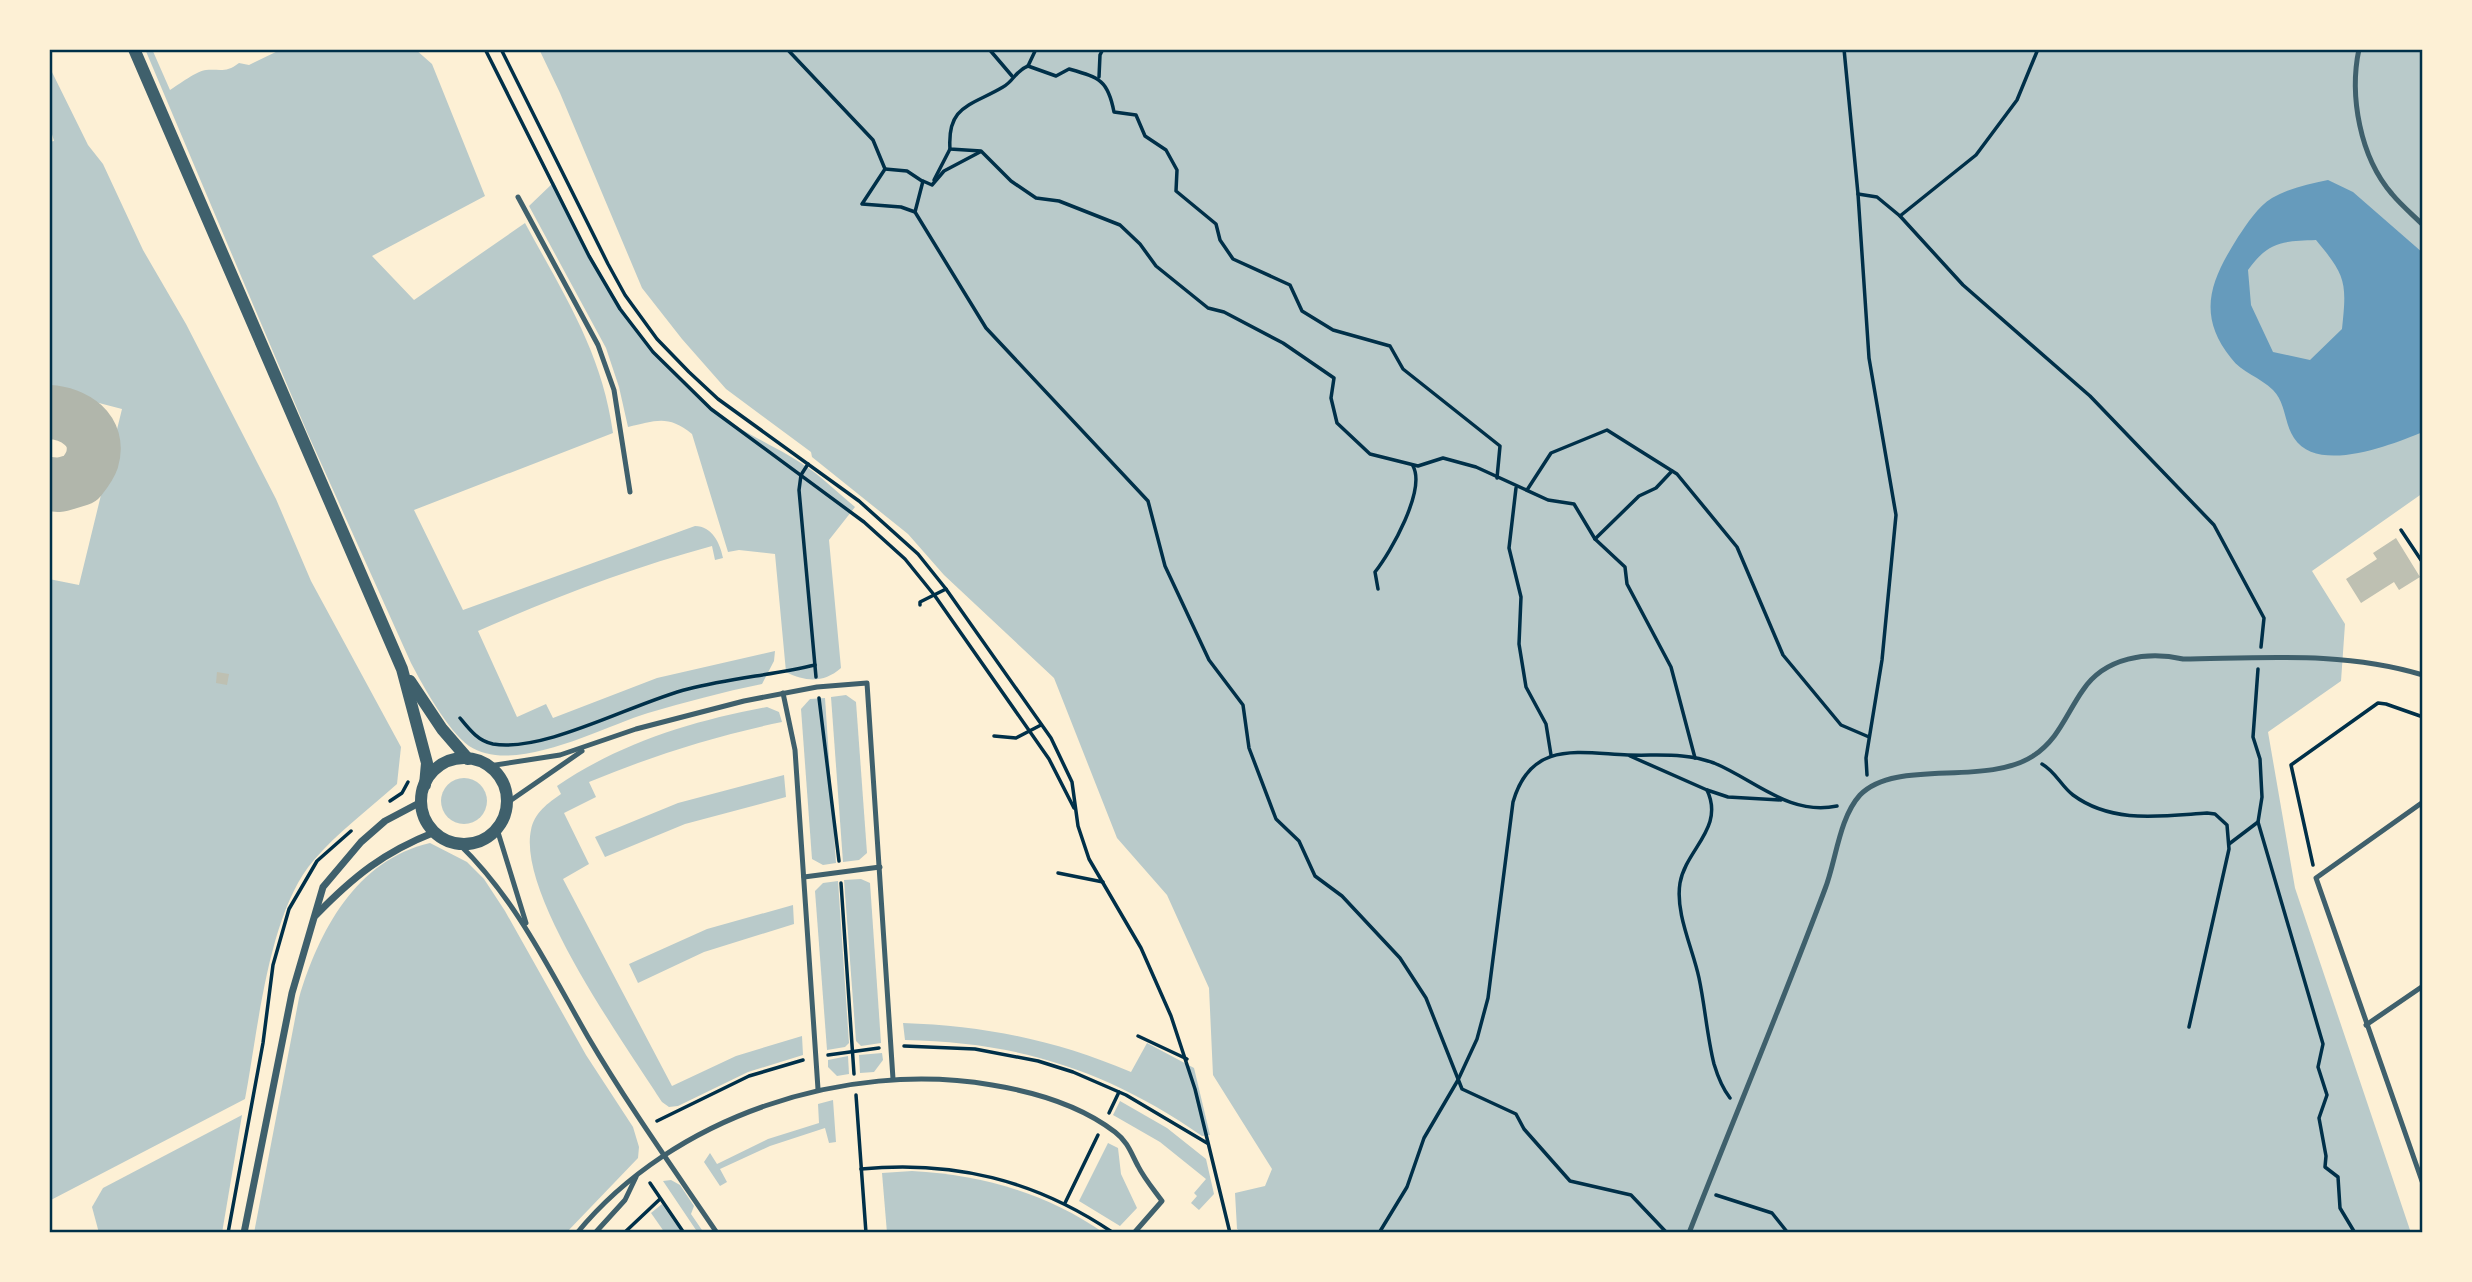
<svg xmlns="http://www.w3.org/2000/svg" width="2472" height="1282" viewBox="0 0 2472 1282" font-family="Signika,sans-serif">
<style>
.green{fill:#b9caca}
.water{fill:#669bbc;fill-rule:evenodd}
.lines{fill:none;stroke-linecap:round;stroke-linejoin:round}
.taxiway{stroke:#b1b6ab;stroke-width:54}
.building{fill:#bec0b2}
.path{stroke:#003049;stroke-width:3.5}
.service{stroke:#3f606c;stroke-width:5}
.minor{stroke:#3f606c;stroke-width:7}
.tertiary{stroke:#3f606c;stroke-width:12}
.neatline{fill:none;stroke:#003049;stroke-width:2.5}
</style>
<rect width="100%" height="100%" fill="#fdf0d5"/>
<g class="green">
<path d="M145,49h7l18,41c8,-5 28,-20 36,-20 15,-1 20,3 33,-7l10,2 33,-16h133l17,15 53,132 -113,60 42,44 111,-77c38,70 77,129 88,210l-199,77 49,100 232,-84c17,0 25,17 28,32l-8,2 -3,-14c-81,22 -157,51 -234,85l39,86 29,-13 7,14 104,-40 118,-27 -1,10 -12,23c-39,8 -77,18 -114,29 -46,14 -134,63 -179,33 -21,-15 -46,-60 -58,-83l-104,-231z"/>
<polygon points="539,49 2423,49 2423,493 2312,571 2345,624 2341,681 2268,732 2295,888 2411,1233 1243,1233 1237,1229 1235,1193 1265,1186 1272,1169 1213,1075 1209,988 1167,895 1117,838 1054,678 944,575 908,534 812,457 811,452 726,389 682,339 642,288 560,93"/>
<path d="M49,66l39,79 15,19 40,86 43,74 90,175 35,82 90,166 -4,37c-28,25 -59,48 -83,76 -46,52 -56,171 -69,239l-196,102v-622l30,6 43,-176 -73,-19v-248l5,-1 -5,-17z"/>
<path d="M554,182c40,85 82,165 156,226 26,22 62,36 91,55 19,12 36,29 54,44l-26,33 12,128c-17,15 -35,14 -55,4l-11,-118 -36,-4 -11,2 -36,-118c-24,-20 -37,-13 -64,-7l-9,-40 -13,-39 -77,-142z"/>
<polygon points="846,695 856,702 867,853 859,860 843,862 831,697"/>
<polygon points="825,698 836,863 823,865 812,859 801,709 810,699"/>
<path d="M767,707l12,5 3,10c-68,14 -130,34 -193,60l7,15 -32,16 25,51 -26,15 109,207 64,-30 66,-20 1,19 -55,17 -70,34 -9,1 -7,-5c-36,-56 -145,-208 -131,-272 3,-17 17,-27 30,-36l-4,-8c63,-43 135,-65 210,-79z"/>
<polygon points="784,775 786,797 685,824 605,857 595,837 678,803"/>
<circle cx="464" cy="801" r="23"/>
<path d="M430,843l37,19 17,17 21,32 81,144 47,72 6,20 -1,11 -72,75h-312l45,-235c20,-67 57,-138 131,-155z"/>
<polygon points="861,879 870,883 881,1043 861,1046 856,1041 844,880"/>
<polygon points="838,881 849,1043 845,1047 827,1050 815,891 823,883"/>
<polygon points="793,905 794,924 704,952 638,983 629,964 707,929"/>
<path d="M903,1023c84,3 152,17 228,49l16,-29 47,25 16,67 -8,1c-93,-65 -183,-94 -297,-96z"/>
<polygon points="882,1053 883,1060 874,1072 860,1073 859,1055"/>
<polygon points="848,1056 849,1074 837,1076 828,1067 828,1060"/>
<polygon points="833,1100 836,1142 829,1143 825,1128 770,1146 720,1169 727,1182 720,1186 704,1162 710,1153 717,1164 768,1139 819,1123 818,1104"/>
<polygon points="1120,1101 1167,1128 1206,1159 1214,1194 1199,1210 1191,1203 1197,1196 1194,1193 1206,1179 1160,1142 1113,1115"/>
<polygon points="242,1115 222,1233 99,1233 92,1207 103,1188"/>
<polygon points="1108,1143 1118,1148 1121,1174 1137,1208 1120,1226 1079,1201"/>
<path d="M912,1171c71,4 134,22 192,62h-217l-5,-60z"/>
<polygon points="671,1180 680,1185 694,1206 691,1214 704,1233 698,1233 663,1181"/>
<polygon points="662,1204 682,1233 665,1233 651,1213"/>
</g>
<path class="water" d="M2328,180l25,12 70,61v179c-30,12 -105,43 -129,6 -10,-15 -8,-35 -21,-48 -13,-13 -31,-17 -42,-32 -35,-44 -20,-78 7,-121 9,-13 20,-31 34,-39 17,-10 37,-14 56,-18zM2316,240c30,36 31,42 26,89l-32,31 -37,-8 -22,-47 -3,-35c20,-28 34,-29 68,-30z"/>
<g class="lines">
<path class="taxiway" d="M49,412c25,1 52,18 43,48 -2,6 -8,14 -12,19l-20,6 -11,-1"/>
</g>
<g class="building">
<polygon points="2396,538 2420,577 2399,590 2394,582 2361,603 2346,579 2377,559 2373,553"/>
<polygon points="217,672 229,674 227,685 216,683"/>
</g>
<g class="lines">
<g class="path">
<polyline points="485,49 589,256 620,309 653,352 711,409 864,522 905,559 935,596 1049,759 1074,808"/>
<polyline points="501,49 608,264 625,295 657,339 689,372 718,399 859,501 918,554 946,589 1051,738 1072,782 1078,826 1089,859 1141,948 1171,1016 1195,1089 1230,1233"/>
<polyline points="787,49 873,140 885,169 862,204 901,207 915,212 986,328 1148,501 1165,566 1209,660 1243,705 1249,748 1276,819 1299,841 1315,876 1342,896 1400,958 1426,998 1462,1089 1516,1114 1524,1129 1570,1181 1631,1195 1667,1233"/>
<polyline points="989,49 1012,76"/>
<path d="M1036,49l-8,17 28,10 13,-7c31,9 39,11 45,43l22,3 9,21 21,14 11,20 -1,21 40,33 4,16 13,19 57,26 12,26 31,19 57,16 13,23 97,77 -3,32"/>
<polyline points="1844,49 1858,194 1869,358 1896,515 1882,660 1866,758 1867,775"/>
<path d="M1028,66c-13,5 -14,15 -25,21 -32,19 -56,18 -53,62l31,2 30,30 25,17 23,3 61,24 20,19 16,22 52,42 16,4 59,31 51,35 -3,20 6,25 33,31 48,12 25,-8 33,9 72,33 26,4 21,35 30,28 2,17 44,83 24,91"/>
<polyline points="1099,77 1100,55 1103,49"/>
<polyline points="885,169 907,171 922,181"/>
<polyline points="934,180 950,149"/>
<polyline points="1858,194 1877,197 1900,216 1963,285 2090,396 2214,525 2264,618 2261,647"/>
<polyline points="915,212 923,181 932,185 944,171 980,152"/>
<polyline points="1900,216 1976,155 2017,100 2038,49"/>
<polyline points="808,464 801,475 799,490 816,677"/>
<polyline points="1516,488 1509,548 1521,597 1519,644 1526,687 1546,724 1551,755"/>
<polyline points="1527,490 1551,453 1607,430 1677,474 1737,547 1783,655 1841,725 1869,737"/>
<polyline points="2401,530 2423,563"/>
<polyline points="1595,539 1639,496 1656,488 1672,471"/>
<path d="M1378,589l-3,-17c16,-20 51,-82 38,-106"/>
<polyline points="920,605 920,602 946,589"/>
<polyline points="2258,669 2253,737 2260,759 2262,797 2258,822 2323,1044 2318,1067 2327,1095 2319,1118 2326,1156 2325,1167 2338,1177 2340,1208 2355,1233"/>
<polyline points="819,698 839,861"/>
<path d="M460,718c9,11 18,23 33,26 52,9 142,-42 195,-55 43,-11 85,-14 127,-24"/>
<polyline points="994,736 1016,738 1041,725"/>
<path d="M1630,756l77,34c18,38 -21,59 -27,93 -5,30 13,66 19,95 6,28 8,58 15,86 3,10 9,25 16,34"/>
<path d="M2042,764c14,8 19,22 31,31 39,29 88,21 134,18l8,1 12,11 2,24 -40,178"/>
<polyline points="1707,790 1728,797 1781,800"/>
<polyline points="390,801 402,793 408,782"/>
<polyline points="2229,844 2258,822"/>
<polyline points="2313,865 2291,765 2378,703 2386,704 2423,717"/>
<polyline points="1058,873 1103,882"/>
<polyline points="841,883 854,1074"/>
<polyline points="1138,1036 1187,1059"/>
<polyline points="904,1046 975,1049 1038,1061 1073,1072 1126,1095 1207,1143"/>
<polyline points="828,1055 879,1048"/>
<polyline points="856,1095 866,1233"/>
<polyline points="1109,1113 1119,1092"/>
<polyline points="657,1121 749,1076 803,1060"/>
<path d="M861,1169c92,-9 174,11 251,63"/>
<polyline points="650,1183 684,1233"/>
<polyline points="1716,1195 1772,1213 1788,1233"/>
<polyline points="1065,1203 1098,1135"/>
<polyline points="228,1233 263,1043 273,965 289,909 317,861 351,831"/>
<polyline points="624,1233 660,1199"/>
<path d="M1379,1233l28,-46 17,-49 34,-58 19,-41 11,-41 25,-196c18,-62 65,-49 115,-47 30,1 57,-3 86,8 41,17 75,53 123,43"/>
</g>
<g class="service">
<path d="M2359,49c-10,47 1,108 33,145 9,11 21,21 31,31"/>
<polyline points="518,197 598,345 614,390 630,492"/>
<polyline points="783,693 795,750 818,1089"/>
<polyline points="489,766 560,755 636,729 744,701 817,687 867,683 893,1079"/>
<polyline points="2423,802 2316,878 2423,1184"/>
<polyline points="507,803 582,751"/>
<polyline points="497,829 526,923"/>
<path d="M459,844c57,55 90,125 129,193 40,68 85,131 129,196"/>
<polyline points="804,877 880,867"/>
<polyline points="2366,1025 2423,986"/>
<path d="M577,1233c96,-117 268,-173 415,-148 43,7 88,20 123,47 13,10 16,21 23,34 6,12 16,24 24,35l-28,32"/>
<polyline points="595,1233 625,1200 636,1177"/>
<path d="M1689,1233c45,-115 93,-229 136,-344 11,-28 14,-71 35,-94 36,-37 125,-8 173,-39 26,-17 33,-42 50,-66 22,-33 65,-39 100,-31 81,-1 161,-8 240,16"/>
</g>
<g class="minor">
<path d="M316,915c38,-39 68,-63 119,-83"/>
<polyline points="244,1233 292,993 323,887 361,842 385,821 421,802"/>
</g>
<g class="tertiary">
<polyline points="134,49 402,669 427,763 425,785"/>
<polyline points="410,681 442,729 468,759"/>
<circle cx="464" cy="801" r="43"/>
</g>
</g>
<rect width="2472" height="1282" fill="none" stroke="#fdf0d5" stroke-width="102"/>
<rect x="51" y="51" width="2370" height="1180" class="neatline"/>
</svg>
